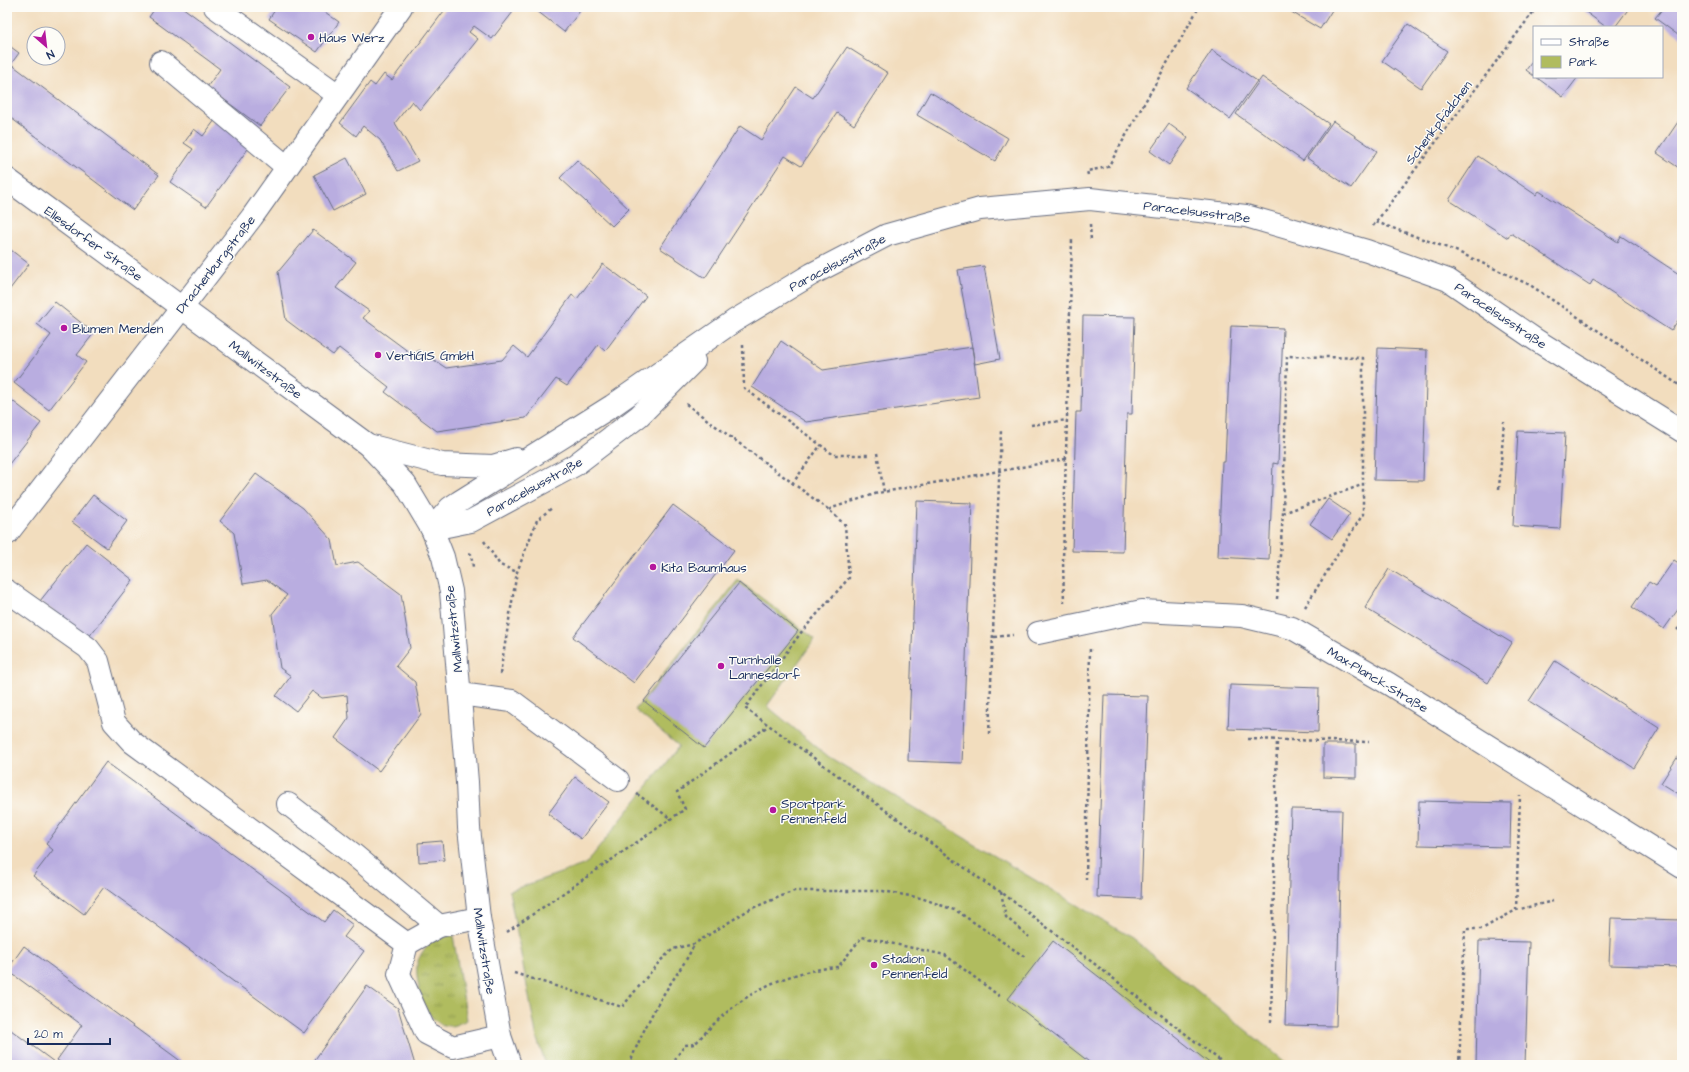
<svg xmlns="http://www.w3.org/2000/svg" width="1689" height="1072" viewBox="0 0 1689 1072" font-family="'Architects Daughter',sans-serif">
<style>
.grass{fill:url(#grass-tufts);stroke:#66765e}
.park{fill:#b0bc5e;stroke:#66765e}
.building{fill:#b9ade0}
.lines{fill:none;stroke-linecap:round;stroke-linejoin:round}
.minor-casing{stroke:#666c80;stroke-width:24}
.path{stroke:#666c80;stroke-width:2.5;stroke-dasharray:3 3;stroke-linecap:butt}
.minor{stroke:#fff;stroke-width:22}
.poi-dot{fill:#b5179e;stroke:#fdfcf7;stroke-width:1.5}
.labels{text-anchor:middle;stroke-width:3;stroke-linejoin:round;paint-order:stroke}
.poi-label{font-size:13px;fill:#1b2f5e;stroke:#fdfcf7;text-anchor:start}
.street-label{font-size:13px;fill:#1b2f5e;stroke:#fdfcf7}
</style>
<defs>
<pattern id="grass-tufts" width="24" height="20" patternUnits="userSpaceOnUse"><rect width="24" height="20" fill="#b0bc5e"/><path d="M3 7l-1-3M5 7V3M7 7l1-3M15 17l-1-3M17 17v-4M19 17l1-3" fill="none" stroke="#8e9951"/></pattern>
</defs>
<rect width="100%" height="100%" fill="#fdfcf7"/>
<filter id="ink" filterUnits="userSpaceOnUse"><feTurbulence type="fractalNoise" baseFrequency=".025" numOctaves="2"/><feDisplacementMap in="SourceGraphic" scale="8" xChannelSelector="R" yChannelSelector="G"/><feConvolveMatrix kernelMatrix="1 2 1 2 8 2 1 2 1" color-interpolation-filters="sRGB"/></filter>
<filter id="wash" filterUnits="userSpaceOnUse"><feTurbulence type="fractalNoise" baseFrequency=".012" numOctaves="4" result="noise"/><feDisplacementMap in="SourceGraphic" scale="16" xChannelSelector="R" yChannelSelector="G"/><feGaussianBlur stdDeviation="0.9" result="paint"/><feColorMatrix in="noise" values="0 0 0 0 0 0 0 0 0 0 0 0 0 0 0 0 0 1.4 0 .05"/><feComposite in="paint" operator="in"/></filter>
<g filter="url(#wash)">
<rect width="100%" height="100%" fill="#f2ddbe"/>
<path class="grass" d="M453,935l14,85c-5,2 -12,6 -17,6 -25,1 -35,-43 -33,-62 1,-5 6,-13 9,-17 6,-8 18,-10 27,-12z"/>
<polygon class="park" points="738,580 815,639 767,706 829,757 1132,938 1289,1065 546,1065 537,1039 509,891 586,864 679,746 635,710"/>
<g id="blocks">
<g class="building">
<polygon points="156,7 182,7 290,87 260,126 207,87 220,69 149,17"/>
<polygon points="277,7 318,7 339,22 317,52 269,19"/>
<polygon points="447,7 506,7 513,12 492,39 474,26 469,32 478,39 454,69 420,110 412,101 395,123 418,161 398,171 380,140 363,126 356,136 340,123 370,82 375,86 384,74 392,80"/>
<polygon points="532,7 583,7 564,32"/>
<polygon points="1283,7 1334,7 1320,29"/>
<polygon points="1579,7 1630,7 1615,27 1606,27"/>
<polygon points="1664,7 1682,7 1682,38 1655,18"/>
<polygon points="1408,24 1447,51 1421,88 1382,61"/>
<polygon points="7,44 19,53 11,64 159,175 133,210 7,115"/>
<polygon points="847,47 888,73 854,125 837,113 801,166 785,156 705,278 660,248 740,126 761,140 796,87 813,98"/>
<polygon points="1212,50 1257,81 1230,119 1186,88"/>
<polygon points="1534,59 1534,76 1526,70"/>
<polygon points="1262,77 1329,124 1303,161 1236,114"/>
<polygon points="1536,77 1578,77 1563,97"/>
<polygon points="930,92 1008,138 995,161 917,115"/>
<polygon points="1682,116 1682,170 1657,153"/>
<polygon points="215,120 250,146 206,207 170,182 193,149 184,143 194,129 203,136"/>
<polygon points="1333,121 1377,151 1351,188 1307,158"/>
<polygon points="1169,124 1188,138 1169,165 1150,151"/>
<polygon points="1478,156 1536,195 1539,191 1618,242 1621,236 1682,276 1682,314 1671,331 1593,280 1590,285 1511,233 1508,238 1449,200"/>
<polygon points="347,158 366,194 333,211 314,175"/>
<polygon points="577,160 629,209 612,226 560,178"/>
<polygon points="313,230 356,262 336,288 369,311 363,318 413,355 419,350 446,368 502,360 514,346 527,357 572,295 577,299 603,264 646,296 605,351 598,345 567,386 556,379 526,418 437,431 385,392 389,387 339,348 333,355 286,320 278,272"/>
<polygon points="7,247 29,264 7,293"/>
<polygon points="984,266 1000,359 975,364 958,270"/>
<polygon points="55,302 94,333 77,355 86,362 49,410 14,383 51,335 37,324"/>
<polygon points="1083,316 1135,317 1132,414 1127,414 1123,552 1072,551 1076,412 1081,412"/>
<polygon points="1231,326 1283,328 1278,464 1273,463 1269,560 1218,557 1222,462 1225,462"/>
<polygon points="781,341 823,370 972,347 979,397 806,422 752,387"/>
<polygon points="1378,348 1427,350 1423,481 1374,480"/>
<polygon points="10,399 41,423 9,464 7,462 7,403"/>
<polygon points="1518,431 1565,433 1560,529 1513,526"/>
<polygon points="256,474 303,508 332,540 337,566 358,562 401,594 410,648 396,666 415,682 421,714 379,771 335,738 349,718 347,695 322,698 312,691 296,711 276,696 291,676 280,668 272,614 287,595 267,580 243,584 234,533 220,521"/>
<polygon points="93,495 127,521 107,548 72,522"/>
<polygon points="1328,499 1350,514 1332,539 1310,524"/>
<polygon points="917,501 972,503 962,763 908,761"/>
<polygon points="673,505 734,550 634,683 573,637"/>
<polygon points="86,543 133,580 88,638 40,601"/>
<polygon points="1674,560 1680,564 1682,561 1682,604 1664,629 1632,607 1649,582 1656,586"/>
<polygon points="1389,569 1512,643 1488,683 1365,608"/>
<polygon points="739,583 798,631 704,748 644,701"/>
<polygon points="1555,661 1659,728 1634,768 1529,701"/>
<polygon points="1230,685 1319,688 1318,732 1228,729"/>
<polygon points="1104,695 1148,696 1141,899 1097,897"/>
<polygon points="1323,744 1356,744 1356,778 1323,777"/>
<polygon points="1682,750 1682,796 1661,783"/>
<polygon points="106,762 324,922 333,910 353,925 344,937 364,951 304,1033 104,887 84,914 33,876 53,850 46,844"/>
<polygon points="575,777 609,802 581,839 548,814"/>
<polygon points="1419,801 1511,803 1510,847 1418,845"/>
<polygon points="1291,809 1342,810 1336,1026 1285,1025"/>
<polygon points="442,841 444,860 419,862 418,843"/>
<polygon points="1611,918 1682,920 1682,967 1609,965"/>
<polygon points="1053,941 1212,1065 1093,1065 1008,999"/>
<polygon points="1479,941 1529,942 1525,1065 1476,1065"/>
<polygon points="24,946 186,1065 64,1065 57,1060 82,1025 7,970"/>
<polygon points="367,986 398,1008 415,1065 311,1065"/>
<polygon points="7,1027 58,1065 7,1065"/>
</g>
</g>
</g>
<g filter="url(#ink)">
<use href="#blocks" fill-opacity="0" stroke="#666c80" stroke-width="1"/>
<g class="lines">
<g class="minor-casing">
<g id="minor">
<polyline points="215,7 338,95"/>
<polyline points="161,62 287,167"/>
<polyline points="7,179 368,445 405,484 432,529 443,557 451,591 467,782 469,828 479,918 500,1036 510,1065"/>
<polyline points="368,445 442,464 493,466 516,459"/>
<polyline points="432,529 450,508 459,502 612,406 734,321 812,274 887,235 980,209 1090,199 1246,216 1367,251 1448,280 1536,340 1682,431"/>
<polyline points="432,529 471,521 575,465 639,416 694,361"/>
<polyline points="7,534 252,217 401,7"/>
<polyline points="7,591 88,648 98,661 114,722 132,742 407,944"/>
<polyline points="1038,633 1142,611 1242,616 1292,628 1389,684 1682,867"/>
<polyline points="460,694 512,701 618,780"/>
<polyline points="288,804 354,855 439,926"/>
<polyline points="479,918 439,926 407,944 399,974 426,1033 453,1047 500,1036"/>
</g>
</g>
<g class="path">
<polyline points="1088,175 1087,171 1108,167 1199,7"/>
<polyline points="1376,222 1456,251 1530,285 1682,387"/>
<polyline points="1090,224 1091,241"/>
<polyline points="1373,226 1537,7"/>
<polyline points="743,345 744,388 834,455 869,455"/>
<polyline points="686,404 829,510 845,525 849,578 803,630 745,708 987,884 1001,892 1226,1065"/>
<polyline points="1031,425 1067,420"/>
<polyline points="877,453 884,492"/>
<polyline points="792,484 820,446"/>
<polyline points="1499,489 1504,422"/>
<polyline points="829,510 832,508 878,493 1066,459"/>
<polyline points="1283,513 1362,485"/>
<polyline points="484,541 500,565 517,572"/>
<polyline points="469,553 471,554 473,567"/>
<polyline points="1277,599 1283,513 1287,356 1363,358 1363,514 1305,607"/>
<polyline points="1064,603 1063,560 1072,240"/>
<polyline points="1677,630 1682,625"/>
<polyline points="994,637 1013,635"/>
<polyline points="500,674 517,572 537,520 553,507"/>
<polyline points="989,734 1001,430"/>
<polyline points="1248,739 1369,742"/>
<polyline points="637,794 671,819"/>
<polyline points="1086,880 1090,647"/>
<polyline points="1001,892 1006,917 1029,937"/>
<polyline points="1516,910 1520,795"/>
<polyline points="507,932 685,809 677,792 768,726"/>
<polyline points="514,973 622,1007 660,961 673,949 694,944 750,909 794,891 883,891 921,898 957,911 1025,957"/>
<polyline points="1271,1022 1277,740"/>
<path d="M629,1065c10,-25 21,-49 36,-73 10,-16 21,-30 29,-47"/>
<path d="M674,1065l-1,-3 12,-17 10,-1c40,-46 82,-72 143,-77l24,-30 83,18 57,43"/>
<polyline points="1459,1065 1465,929 1482,929 1516,910 1553,901"/>
</g>
<use href="#minor" class="minor"/>
</g>
</g>
<g class="poi-dot">
<circle cx="311" cy="37" r="4"/>
<circle cx="64" cy="328" r="4"/>
<circle cx="378" cy="355" r="4"/>
<circle cx="653" cy="567" r="4"/>
<circle cx="721" cy="666" r="4"/>
<circle cx="773" cy="810" r="4"/>
<circle cx="874" cy="965" r="4"/>
</g>
<g class="labels">
<g class="poi-label">
<text x="319" y="42">Haus Werz</text>
<text x="72" y="333">Blumen Menden</text>
<text x="386" y="360">VertiGIS GmbH</text>
<text x="661" y="572">Kita Baumhaus</text>
<text x="729" y="664">Turnhalle<tspan x="729" dy="15">Lannesdorf</tspan></text>
<text x="781" y="808">Sportpark<tspan x="781" dy="15">Pennenfeld</tspan></text>
<text x="882" y="963">Stadion<tspan x="882" dy="15">Pennenfeld</tspan></text>
</g>
<g class="street-label">
<text transform="translate(1438 122) rotate(-53)" y="5">Schenkpfädchen</text>
<text transform="translate(1197 211) rotate(7)" y="5">Paracelsusstraße</text>
<text transform="translate(94 243) rotate(36)" y="5">Ellesdorfer Straße</text>
<text transform="translate(837 262) rotate(-28)" y="5">Paracelsusstraße</text>
<text transform="translate(215 264) rotate(-52)" y="5">Drachenburgstraße</text>
<text transform="translate(1501 315) rotate(34)" y="5">Paracelsusstraße</text>
<text transform="translate(266 369) rotate(37)" y="5">Mallwitzstraße</text>
<text transform="translate(534 486) rotate(-29)" y="5">Paracelsusstraße</text>
<text transform="translate(453 629) rotate(-96)" y="5">Mallwitzstraße</text>
<text transform="translate(1378 679) rotate(31)" y="5">Max-Planck-Straße</text>
<text transform="translate(485 951) rotate(81)" y="5">Mallwitzstraße</text>
</g>
</g>
<rect width="1689" height="1072" fill="none" stroke="#fdfcf7" stroke-width="24"/>
<rect x="1533" y="26" width="130" height="52" fill="#fdfcf7" stroke="#a3aaba"/>
<rect x="1541" y="39" width="20" height="6" fill="#ffffff" stroke="#a3aaba"/>
<text x="1569" y="46" font-size="12" fill="#1b2f5e">Straße</text>
<rect x="1541" y="56" width="20" height="12" fill="#b0bc5e" stroke="#a3aaba"/>
<text x="1569" y="66" font-size="12" fill="#1b2f5e">Park</text>
<g transform="translate(46 46) rotate(152)"><circle r="19" fill="#fdfcf7" stroke="#a3aaba"/>
<path d="M0-3L7 15L0 10L-7 15Z" fill="#b5179e"/>
<text y="-6" font-size="11" font-weight="bold" text-anchor="middle" fill="#1b2f5e">N</text>
</g>
<path d="M28 1038v6h82v-6" fill="none" stroke="#1b2f5e" stroke-width="2"/>
<text x="34" y="1038" font-size="12" fill="#1b2f5e" stroke="#fdfcf7" stroke-width="3" paint-order="stroke">20 m</text>
</svg>
